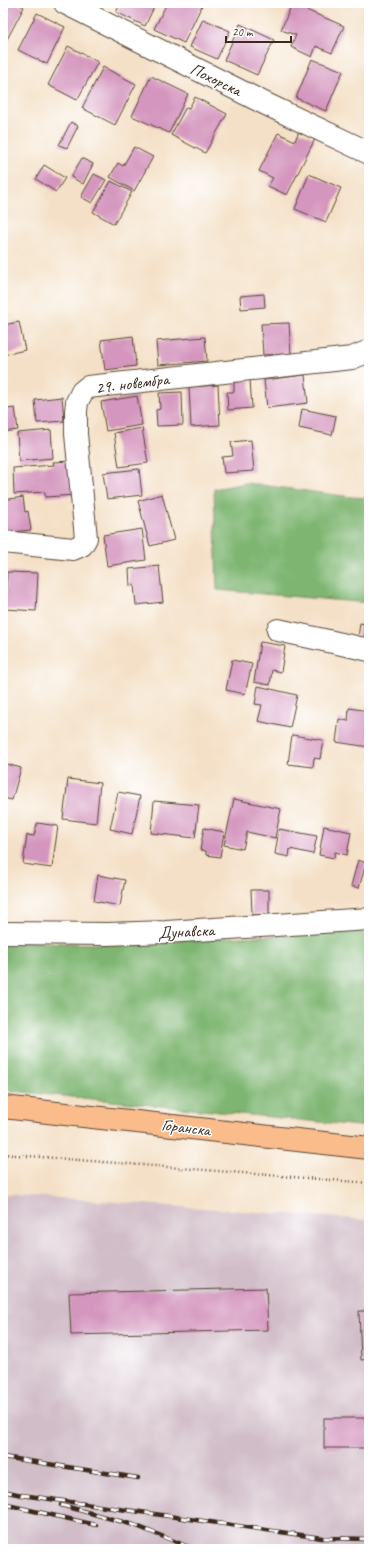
<svg xmlns="http://www.w3.org/2000/svg" width="372" height="1552" viewBox="0 0 372 1552" font-family="Caveat,sans-serif">
<style>
.industrial{fill:#d1bdc8}
.forest{fill:#7eb571;stroke:#5c7048}
.building{fill:#d495be}
.lines{fill:none;stroke-linecap:round;stroke-linejoin:round}
.minor-casing{stroke:#574537;stroke-width:24}
.major-casing{stroke:#574537;stroke-width:24}
.path{stroke:#574537;stroke-width:2.5;stroke-dasharray:1 3;stroke-linecap:butt}
.minor{stroke:#fff;stroke-width:22}
.major{stroke:#fabc8b;stroke-width:22}
.rail-casing{stroke:#3b2a1e;stroke-width:4.5}
.rail{stroke:#fff;stroke-width:3;stroke-dasharray:9;stroke-linecap:butt}
.labels{text-anchor:middle;stroke-width:3;stroke-linejoin:round;paint-order:stroke}
.street-label{font-size:17px;fill:#3b2a1e;stroke:#fff}
</style>
<rect width="100%" height="100%" fill="#fff"/>
<filter id="ink" filterUnits="userSpaceOnUse"><feTurbulence type="fractalNoise" baseFrequency=".025" numOctaves="2"/><feDisplacementMap in="SourceGraphic" scale="8" xChannelSelector="R" yChannelSelector="G"/><feConvolveMatrix kernelMatrix="1 2 1 2 8 2 1 2 1" color-interpolation-filters="sRGB"/></filter>
<filter id="wash" filterUnits="userSpaceOnUse"><feTurbulence type="fractalNoise" baseFrequency=".012" numOctaves="4" result="noise"/><feDisplacementMap in="SourceGraphic" scale="16" xChannelSelector="R" yChannelSelector="G"/><feGaussianBlur stdDeviation="0.9" result="paint"/><feColorMatrix in="noise" values="0 0 0 0 0 0 0 0 0 0 0 0 0 0 0 0 0 1.4 0 .05"/><feComposite in="paint" operator="in"/></filter>
<g filter="url(#wash)">
<rect width="100%" height="100%" fill="#f4e0c6"/>
<polygon class="industrial" points="3,1194 369,1220 369,1549 3,1549"/>
<g class="forest">
<polygon points="246,483 351,497 369,498 369,603 217,590 214,489"/>
<polygon points="369,930 369,1127 3,1090 3,941 93,944 325,933"/>
</g>
<g id="blocks">
<g class="building">
<polygon points="3,3 16,3 24,7 3,47"/>
<polygon points="121,3 156,3 145,26 116,12"/>
<polygon points="167,3 203,3 184,43 154,29"/>
<polygon points="292,4 344,26 332,53 316,46 312,57 291,47 296,35 281,30"/>
<polygon points="37,13 65,27 47,64 18,50"/>
<polygon points="203,19 230,31 217,59 190,47"/>
<polygon points="240,24 274,40 257,75 224,60"/>
<polygon points="68,46 98,62 77,100 48,85"/>
<polygon points="312,59 343,71 326,111 296,98"/>
<polygon points="103,67 136,84 115,125 82,108"/>
<polygon points="151,76 188,94 169,133 132,116"/>
<polygon points="195,97 227,114 205,153 171,135 186,107 189,108"/>
<polygon points="71,122 78,126 67,148 59,145"/>
<polygon points="299,131 315,139 287,195 268,186 273,178 259,171 278,133 295,141"/>
<polygon points="134,147 153,157 134,191 110,177 118,163 123,166"/>
<polygon points="82,158 93,164 83,184 71,177"/>
<polygon points="44,165 65,178 56,192 36,179"/>
<polygon points="94,174 106,180 92,203 81,197"/>
<polygon points="309,174 341,188 326,222 295,209"/>
<polygon points="111,181 132,192 114,224 93,212"/>
<polygon points="264,294 265,307 241,309 240,296"/>
<polygon points="19,322 25,350 3,355 3,325"/>
<polygon points="289,323 291,354 263,355 261,324"/>
<polygon points="133,336 136,366 105,370 101,340"/>
<polygon points="205,337 207,361 158,365 156,341"/>
<polygon points="305,375 308,403 267,408 264,380"/>
<polygon points="250,380 252,408 228,410 227,392 234,392 234,381"/>
<polygon points="218,385 220,425 191,427 189,387"/>
<polygon points="182,392 183,425 157,426 156,410 160,409 159,393"/>
<polygon points="137,396 142,425 106,431 101,402"/>
<polygon points="62,397 64,421 37,423 35,400"/>
<polygon points="3,402 5,402 7,409 15,408 18,430 3,432"/>
<polygon points="302,409 336,416 332,435 299,428"/>
<polygon points="142,428 148,463 119,467 114,433"/>
<polygon points="51,430 53,458 19,461 17,433"/>
<polygon points="251,440 254,471 224,473 222,457 233,456 231,442"/>
<polygon points="73,461 75,495 45,497 45,492 14,494 13,468 54,465 53,462"/>
<polygon points="139,469 142,495 107,499 103,473"/>
<polygon points="162,494 174,540 150,546 138,501"/>
<polygon points="23,497 25,512 28,511 31,530 3,533 3,500"/>
<polygon points="142,529 146,560 107,566 103,535"/>
<polygon points="159,566 163,602 136,605 134,585 130,586 129,569"/>
<polygon points="7,572 38,573 36,611 5,609"/>
<polygon points="360,623 369,625 369,640 358,638"/>
<polygon points="260,642 285,646 281,672 272,670 270,685 254,682"/>
<polygon points="232,660 252,664 245,694 226,690"/>
<polygon points="258,686 297,695 290,728 258,721 262,705 255,704"/>
<polygon points="349,708 369,711 369,747 336,742 339,719 348,721"/>
<polygon points="292,735 323,740 320,759 314,758 313,767 288,764"/>
<polygon points="3,763 21,768 12,800 3,798"/>
<polygon points="68,779 100,783 96,823 63,819"/>
<polygon points="118,792 140,796 132,834 110,829"/>
<polygon points="234,799 281,809 275,838 247,832 243,849 224,845"/>
<polygon points="154,801 199,805 195,838 151,833"/>
<polygon points="37,823 58,826 52,868 23,864 27,835 34,836"/>
<polygon points="324,826 351,832 347,855 335,852 334,858 319,855"/>
<polygon points="204,828 224,832 220,857 206,855 206,851 200,850"/>
<polygon points="279,829 317,836 313,854 290,849 289,857 275,854"/>
<polygon points="358,860 366,863 359,888 351,886"/>
<polygon points="98,875 125,880 120,906 94,901"/>
<polygon points="251,890 269,890 269,914 252,915"/>
<polygon points="266,1288 268,1330 71,1335 69,1293"/>
<polygon points="359,1311 369,1311 369,1359 361,1360"/>
<rect x="324" y="1418" width="45" height="30"/>
</g>
</g>
</g>
<g filter="url(#ink)">
<use href="#blocks" fill-opacity="0" stroke="#574537" stroke-width="1"/>
<g class="lines">
<g class="minor-casing">
<g id="minor">
<polyline points="65,3 266,104 369,153"/>
<polyline points="3,542 73,549 82,545 86,538 76,434 76,411 77,402 82,392 88,387 352,358 369,351"/>
<polyline points="278,630 369,650"/>
<polyline points="3,933 107,934 166,932 369,919"/>
</g>
</g>
<g class="major-casing">
<polyline id="major" points="3,1107 369,1148"/>
</g>
<polyline class="path" points="3,1154 369,1183"/>
<use href="#minor" class="minor"/>
<use href="#major" class="major"/>
<g class="rail-casing">
<g id="rail">
<polyline points="3,1457 138,1478"/>
<polyline points="3,1491 22,1495 322,1538 369,1539"/>
<polyline points="3,1504 96,1525"/>
<polyline points="61,1505 134,1525 194,1549"/>
</g>
</g>
<use href="#rail" class="rail"/>
</g>
</g>
<g class="labels">
<g class="street-label">
<text transform="translate(216 79) rotate(26)" y="6">Похорска</text>
<text transform="translate(132 383) rotate(-7)" y="6">29. новембра</text>
<text transform="translate(186 931) rotate(-3)" y="6">Дунавска</text>
<text transform="translate(186 1127) rotate(7)" y="6">Горанска</text>
</g>
</g>
<rect width="372" height="1552" fill="none" stroke="#fff" stroke-width="16"/>
<path d="M226 36v6h65v-6" fill="none" stroke="#3b2a1e" stroke-width="2"/>
<text x="232" y="36" font-size="12" fill="#3b2a1e" stroke="#ffffff" stroke-width="3" paint-order="stroke">20 m</text>
</svg>
